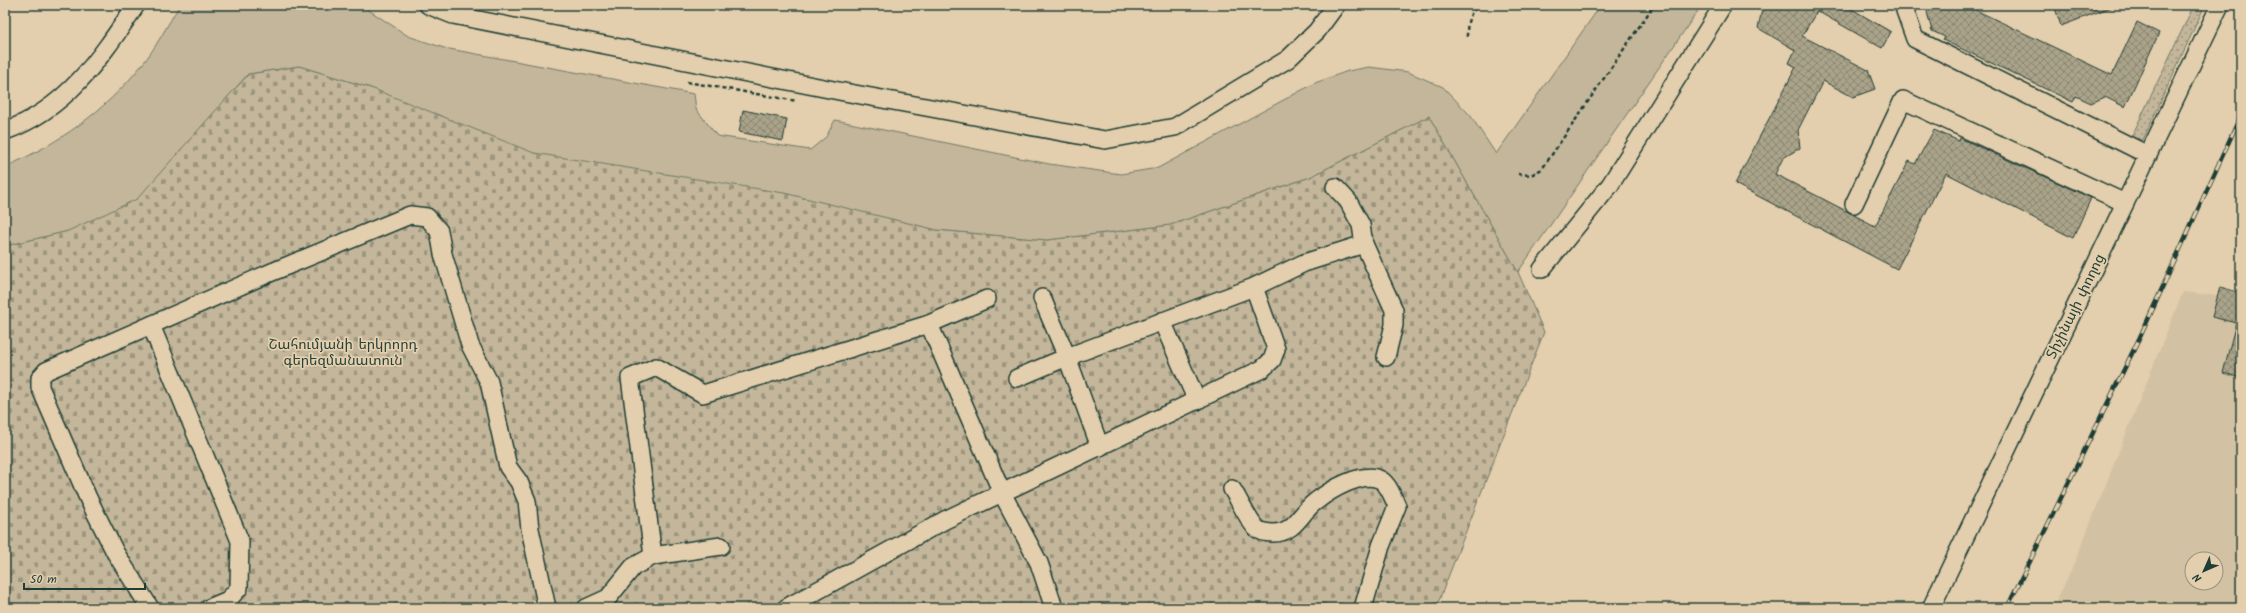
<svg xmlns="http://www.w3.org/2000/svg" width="2246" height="613" viewBox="0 0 2246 613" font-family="Kalam,'Noto Sans Armenian',sans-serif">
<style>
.built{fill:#d2c1a2;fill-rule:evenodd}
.grass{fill:url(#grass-dots);stroke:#717a67}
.cemetery{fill:url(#cemetery-stones);stroke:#717a67}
.park{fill:#c3b69a;stroke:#717a67}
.building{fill:url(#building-cross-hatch);stroke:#1f3d34}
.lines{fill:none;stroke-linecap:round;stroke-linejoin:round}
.minor-casing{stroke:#1f3d34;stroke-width:20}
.path{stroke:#1f3d34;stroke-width:2.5;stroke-dasharray:4 3;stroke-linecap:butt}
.minor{stroke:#e3cead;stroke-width:17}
.rail-casing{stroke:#1f3d34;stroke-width:4.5}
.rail{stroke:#e3cead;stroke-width:3;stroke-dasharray:9;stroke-linecap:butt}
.labels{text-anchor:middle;stroke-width:3.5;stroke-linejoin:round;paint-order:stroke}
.street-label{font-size:14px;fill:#1f3d34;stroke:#e3cead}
.park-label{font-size:14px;fill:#274339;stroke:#e3cead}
</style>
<defs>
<pattern id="grass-dots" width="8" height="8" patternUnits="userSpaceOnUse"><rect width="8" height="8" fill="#c3b69a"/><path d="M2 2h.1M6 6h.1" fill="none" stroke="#9e957e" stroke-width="1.8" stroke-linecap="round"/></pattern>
<pattern id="cemetery-stones" width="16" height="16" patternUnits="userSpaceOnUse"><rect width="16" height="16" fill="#c3b69a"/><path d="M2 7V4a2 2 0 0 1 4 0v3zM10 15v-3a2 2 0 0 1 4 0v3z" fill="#9e957e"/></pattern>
<pattern id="building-cross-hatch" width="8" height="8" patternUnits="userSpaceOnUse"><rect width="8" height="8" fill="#aaa38a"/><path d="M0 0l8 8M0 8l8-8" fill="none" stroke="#8a8672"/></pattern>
</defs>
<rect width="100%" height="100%" fill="#e3cead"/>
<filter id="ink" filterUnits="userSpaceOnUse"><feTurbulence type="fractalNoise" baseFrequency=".025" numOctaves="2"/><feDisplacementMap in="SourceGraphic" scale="8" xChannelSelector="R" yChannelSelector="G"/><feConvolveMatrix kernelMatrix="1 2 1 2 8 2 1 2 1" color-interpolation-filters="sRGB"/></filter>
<g filter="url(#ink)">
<path class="built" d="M2183,292l58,7v309h-188l19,-39zM2192,559h24v24h-24z"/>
<polygon class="grass" points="2194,5 2205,5 2143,140 2131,138"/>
<polygon class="cemetery" points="299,66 371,88 937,230 1047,240 1170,225 1310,177 1429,116 1518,272 1544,332 1436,608 5,608 5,246 68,231 189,138 249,74"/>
<path class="park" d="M180,5h181l47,31 36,12 250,46 2,15 21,27 93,14 16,-13 9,-17 214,44 72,10 37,-6 157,-85 33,-12 21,-4 39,5 35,15 27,28 26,39 105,-149h101l-184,267 -89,-156 -119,61 -140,48 -123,15 -110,-10 -153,-37 -250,-40 -163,-65 -72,-22 -51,8 -111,125 -69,32 -63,15v-79c54,-24 98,-54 136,-101 15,-18 26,-41 39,-61z"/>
<g class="building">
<polygon points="1763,5 1845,5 1891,32 1882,48 1817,11 1802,36 1868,70 1875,89 1853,97 1823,81 1798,130 1800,148 1783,158 1775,174 1875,226 1909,161 1915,164 1934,130 1959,141 1960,138 2091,198 2073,238 1946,173 1897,269 1735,184 1796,67 1789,63 1795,50 1758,28"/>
<polygon points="1930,5 1965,5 2112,75 2137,22 2159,33 2125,107 2105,97 2091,103 2076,96 2073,102 1943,40 1945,37 1932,31 1927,12"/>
<polygon points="2054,5 2113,5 2114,6 2061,26"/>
<polygon points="743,110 787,119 783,141 739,132"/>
<polygon points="2220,287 2241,293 2241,378 2223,373 2236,323 2212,317"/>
</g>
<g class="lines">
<g class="minor-casing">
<g id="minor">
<polyline points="428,5 453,15 844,92 1105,140 1175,127 1288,59 1317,31 1336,5"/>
<polyline points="1903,5 1915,39 2148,155"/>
<path d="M5,131c62,-22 96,-74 131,-126"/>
<polyline points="1335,187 1348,201 1361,225 1364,244 1394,310 1394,325 1386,357"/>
<polyline points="1854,204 1903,100 2125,203"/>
<polyline points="1542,269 1610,185 1723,5"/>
<polyline points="1042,298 1067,357 1100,447"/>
<polyline points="1162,321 1197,401"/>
<polyline points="929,324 1002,493 1039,563 1054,608"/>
<polyline points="151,325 240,541 239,588 228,600 209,608"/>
<polyline points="1017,378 1067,357 1254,287 1304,263 1364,244"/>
<path d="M1232,489c6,9 18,34 24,39 4,4 13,5 17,5 22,0 27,-20 42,-31 15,-12 48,-32 66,-22 8,5 12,18 16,26l-16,40 -18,62"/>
<polyline points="653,556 630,378 656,367 703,394 929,324 987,299"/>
<polyline points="150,608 115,552 88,498 40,387 40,378 46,371 272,272 410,215 427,217 439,231 443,254 470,345 489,382 508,467 519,482 527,501 530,529 547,608"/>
<polyline points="586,608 608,598 633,567 653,556 721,546"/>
<polyline points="786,608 945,520 1262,369 1272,360 1276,349 1254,287"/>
<polyline points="1931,608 2220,5"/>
</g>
</g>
<g class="path">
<path d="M1467,37c0,-14 1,-24 13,-32"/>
<polyline points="687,82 797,101"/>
<polyline points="1518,174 1531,175 1542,169 1654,5"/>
</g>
<use href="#minor" class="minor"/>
<g class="rail-casing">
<polyline id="rail" points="2007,608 2140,337 2241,115"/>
</g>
<use href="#rail" class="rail"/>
</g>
</g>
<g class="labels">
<g class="street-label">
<text transform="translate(2075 306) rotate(-64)" y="5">Տիչինայի փողոց</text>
</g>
<g class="park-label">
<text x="343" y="349">Շահումյանի երկրորդ<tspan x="343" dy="16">գերեզմանատուն</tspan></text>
</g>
</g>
<rect width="2246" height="613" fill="none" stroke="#e3cead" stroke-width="20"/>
<rect x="10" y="10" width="2226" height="593" fill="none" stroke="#1f3d34" stroke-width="1.5" filter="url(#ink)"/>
<g transform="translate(2204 571) rotate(225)"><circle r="19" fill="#e3cead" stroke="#95947d"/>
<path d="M0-3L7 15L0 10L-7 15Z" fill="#1f3d34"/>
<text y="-6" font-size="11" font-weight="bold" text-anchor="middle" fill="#1f3d34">N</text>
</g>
<path d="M24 583v6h121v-6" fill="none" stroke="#1f3d34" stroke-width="2"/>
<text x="30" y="583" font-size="12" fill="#1f3d34" stroke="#e3cead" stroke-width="3" paint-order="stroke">50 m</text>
</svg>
